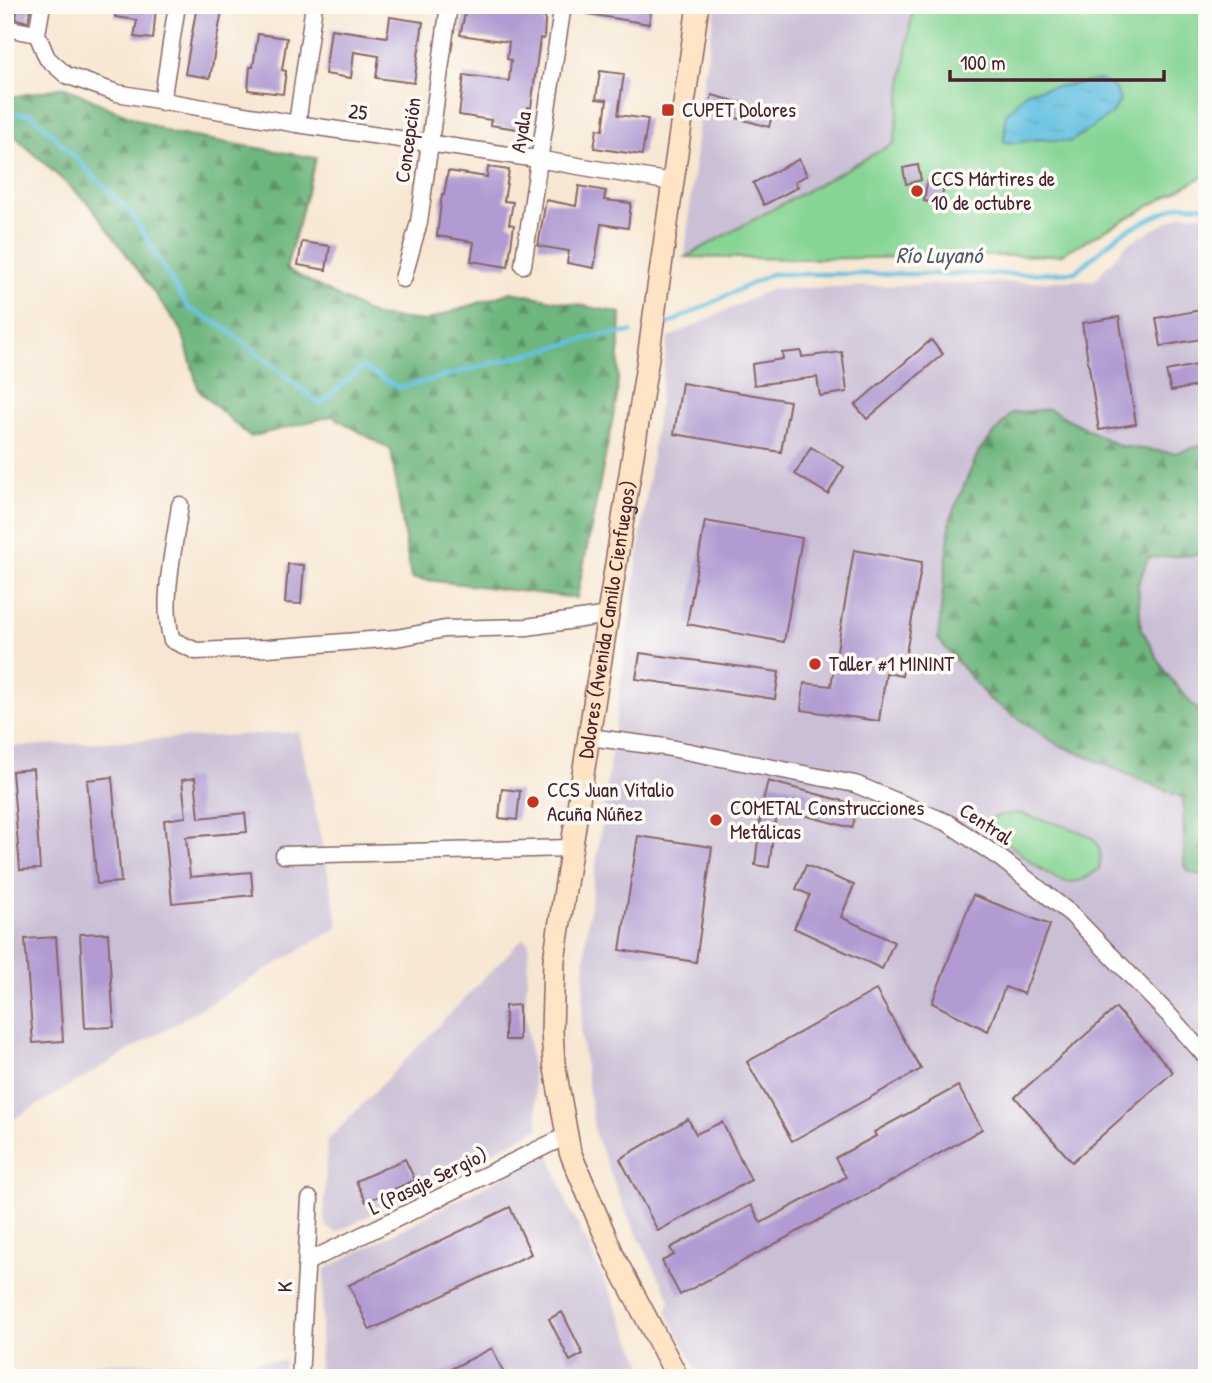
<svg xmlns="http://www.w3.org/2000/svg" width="1212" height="1383" viewBox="0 0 1212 1383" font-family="'Patrick Hand',sans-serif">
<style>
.industrial{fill:#cbbfd5}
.green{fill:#87d595;stroke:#687a60;stroke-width:2}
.forest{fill:url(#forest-firs);stroke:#5c6a54;stroke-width:2}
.water{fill:url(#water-ripples);stroke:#567086;stroke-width:2}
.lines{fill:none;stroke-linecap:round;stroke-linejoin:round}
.stream{stroke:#63c1e1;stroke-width:4.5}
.building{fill:#b19bd2}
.minor-casing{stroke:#876565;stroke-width:19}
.secondary-casing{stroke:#876565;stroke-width:24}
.minor{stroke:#fff;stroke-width:16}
.secondary{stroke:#ffe4c6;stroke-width:21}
.poi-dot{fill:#c8321e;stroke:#fdfcf7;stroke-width:2.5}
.labels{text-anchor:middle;stroke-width:7;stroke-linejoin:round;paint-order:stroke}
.poi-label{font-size:21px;fill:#4a1f2b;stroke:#fdfcf7;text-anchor:start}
.street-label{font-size:21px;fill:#4a1f2b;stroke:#fdfcf7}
.water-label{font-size:23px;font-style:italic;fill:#53586b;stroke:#fdfcf7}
</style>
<defs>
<pattern id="forest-firs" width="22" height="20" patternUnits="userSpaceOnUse" patternTransform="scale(1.75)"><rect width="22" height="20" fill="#6db67e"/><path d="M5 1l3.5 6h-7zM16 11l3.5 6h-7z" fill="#5c9367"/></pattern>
<pattern id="water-ripples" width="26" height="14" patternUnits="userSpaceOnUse" patternTransform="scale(1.75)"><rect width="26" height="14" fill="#63c1e1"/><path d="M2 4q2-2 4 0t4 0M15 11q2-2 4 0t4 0" fill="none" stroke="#57a5c1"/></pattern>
</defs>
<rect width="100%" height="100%" fill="#fdfcf7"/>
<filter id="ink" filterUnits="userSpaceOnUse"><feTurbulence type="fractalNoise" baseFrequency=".0143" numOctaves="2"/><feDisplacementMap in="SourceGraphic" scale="14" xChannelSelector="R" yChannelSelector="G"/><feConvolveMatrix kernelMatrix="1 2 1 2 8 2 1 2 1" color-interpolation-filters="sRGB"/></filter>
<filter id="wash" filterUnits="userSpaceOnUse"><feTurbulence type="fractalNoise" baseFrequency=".00686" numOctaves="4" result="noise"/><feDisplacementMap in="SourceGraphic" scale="28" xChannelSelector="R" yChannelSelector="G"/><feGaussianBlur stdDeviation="1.57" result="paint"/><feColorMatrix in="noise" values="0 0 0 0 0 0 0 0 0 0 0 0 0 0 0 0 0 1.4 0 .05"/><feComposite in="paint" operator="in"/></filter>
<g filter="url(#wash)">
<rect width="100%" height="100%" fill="#f7e7d2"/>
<g class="industrial">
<polygon points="716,5 913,5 894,143 685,257 702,89"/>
<polygon points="1183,214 1207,215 1207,1378 701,1378 666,1312 670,1299 624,1208 595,1134 581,1036 586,937 668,338 772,289 1095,280 1127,244"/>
<polygon points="299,732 339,927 5,1124 5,747"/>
<polygon points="523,938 529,943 525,1011 539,1128 335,1233 327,1227 324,1217 327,1141"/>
<polygon points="549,1153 569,1208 591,1251 649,1378 318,1378 325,1269"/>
<polygon points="285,1361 282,1378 91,1378 94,1363"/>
</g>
<g class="green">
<polygon points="913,5 1207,5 1207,177 1204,176 1060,255 797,259 685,257 894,143"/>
<path d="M1018,813c14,5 65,16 74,25 10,9 9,19 7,31 -9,7 -17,13 -29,13 -20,0 -60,-38 -77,-51l-3,-7 3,-7z"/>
</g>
<g class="forest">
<polygon points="65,87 107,107 171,133 316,158 286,269 375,316 425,321 511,292 621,313 617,397 577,598 411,578 391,450 332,416 250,437 199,391 182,331 91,206 5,127 5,98"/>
<polygon points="1049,409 1119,446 1174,453 1207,444 1207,554 1148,558 1138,585 1141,628 1166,673 1191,703 1207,718 1206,876 1189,872 1184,864 1183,798 1055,743 988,698 938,639 951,516 979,451 1012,413"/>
</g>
<polygon class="water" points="1101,80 1116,89 1120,101 1110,115 1070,142 1038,139 1015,143 1004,142 1006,114 1027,91"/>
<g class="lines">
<g class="stream">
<polyline points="5,113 32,114 132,214 188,308 225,328 320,404 363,367 399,388 597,336 631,332"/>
<polyline points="662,327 771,274 1019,274 1075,272 1121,233 1179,205 1207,206"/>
</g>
</g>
<g id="blocks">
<g class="building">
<polygon points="18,5 31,5 28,22 16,19"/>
<polygon points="117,5 156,8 153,39 134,37 137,20 115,17"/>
<polygon points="197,5 223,5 210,78 185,74"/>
<polygon points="467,5 546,5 544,39 540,38 531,108 528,107 524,130 490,125 491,120 459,115 464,75 509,81 511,60 507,59 509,42 460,35"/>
<polygon points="576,5 652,5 649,24 576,12"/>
<polygon points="390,17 423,22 414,83 376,78 379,56 354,52 351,78 325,74 331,29 387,37"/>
<polygon points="258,34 287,38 282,70 286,71 283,94 248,90 250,67 253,67"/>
<polygon points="600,71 624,74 618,115 648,119 642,155 594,148 597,129 603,130 607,100 596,99"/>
<polygon points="712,95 773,111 769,127 708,110"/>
<polygon points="799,159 807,175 795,182 798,187 764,205 753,183"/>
<polygon points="918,165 921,180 906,184 903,168"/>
<polygon points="488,167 509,170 504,201 513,202 509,224 514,225 508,267 471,261 474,242 437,236 442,194 444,195 448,171 487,177"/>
<polygon points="927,182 944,185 941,204 924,201"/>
<polygon points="579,186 606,191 604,200 631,203 628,228 601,224 594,268 567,263 569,251 538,246 546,200 576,206"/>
<polygon points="302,242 330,246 326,270 298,265"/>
<polygon points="1207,309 1207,338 1161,346 1156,318"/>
<polygon points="1119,317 1136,424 1099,430 1082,323"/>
<polygon points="931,340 943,354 867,419 855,405"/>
<polygon points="801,351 802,357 842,352 847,392 820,396 817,377 754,385 752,364 783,359 782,353"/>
<polygon points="1207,363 1207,384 1171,391 1166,371"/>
<polygon points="682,383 790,401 781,452 674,434"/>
<polygon points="811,447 844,467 828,494 795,474"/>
<polygon points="705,521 802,538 784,642 687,624"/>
<polygon points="854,550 922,562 902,676 886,673 879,721 801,710 804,683 831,686"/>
<polygon points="288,564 304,565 301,604 285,603"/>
<polygon points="640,653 779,672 775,699 636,679"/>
<polygon points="33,769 40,869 20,870 12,771"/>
<polygon points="112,777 121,882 97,884 87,780"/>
<polygon points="195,778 199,818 245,813 247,832 186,837 190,877 251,872 253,895 172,903 164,820 186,817 182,780"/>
<polygon points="768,781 858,805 852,828 777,808 769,867 755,865 762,804"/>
<polygon points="502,789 520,791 517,820 499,818"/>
<polygon points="638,836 712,847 696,962 620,950"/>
<polygon points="806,865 854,885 841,917 894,942 882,969 794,928 810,895 796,889"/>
<polygon points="973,895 1050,925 1024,994 1005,987 988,1031 932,1003"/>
<polygon points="108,933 114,1027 85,1028 80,934"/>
<polygon points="56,937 63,1041 33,1043 25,939"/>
<polygon points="876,990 921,1069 792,1141 747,1062"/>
<polygon points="519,1005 519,1040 505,1040 505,1006"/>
<polygon points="1116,1008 1173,1072 1072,1162 1015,1097"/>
<polygon points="958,1086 982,1129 888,1183 680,1295 662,1261 674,1255 670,1248 751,1205 761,1223 846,1177 835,1158 876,1136 874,1132"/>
<polygon points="688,1119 696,1134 722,1122 751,1180 658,1231 620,1159"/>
<polygon points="405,1159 415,1180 366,1202 356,1181"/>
<polygon points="510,1207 531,1254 370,1330 349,1285"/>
<polygon points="562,1312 583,1354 570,1361 549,1319"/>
<polygon points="492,1348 506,1378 433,1378"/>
</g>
</g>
</g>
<g filter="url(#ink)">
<use href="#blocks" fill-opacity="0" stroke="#876565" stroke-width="2"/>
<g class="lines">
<g class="minor-casing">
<g id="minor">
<polyline points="42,5 37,34 47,58 66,75 117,93 297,124 537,159 672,182"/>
<polyline points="5,28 37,34"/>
<polyline points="162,102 177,5"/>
<polyline points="297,124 314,5"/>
<polyline points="523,265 563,5"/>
<polyline points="403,279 419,222 449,5"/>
<path d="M180,505c-5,39 -20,99 -8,135l24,11 72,-3 128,-10 49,-9 82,-2 81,-12"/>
<polyline points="589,737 665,747 855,784 948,823 1000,858 1071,914 1169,1015 1207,1058"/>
<polyline points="284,855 570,848"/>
<polyline points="307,1262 566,1136"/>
<polyline points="300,1378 310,1199"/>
</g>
</g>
<g class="secondary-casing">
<g id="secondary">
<path id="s1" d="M678,1378l-63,-119 -45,-107 -16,-89 -2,-32 2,-71 93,-595 51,-360"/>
</g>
</g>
<use href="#minor" class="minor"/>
<use href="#secondary" class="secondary"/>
</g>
</g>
<g class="poi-dot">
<rect x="661" y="103" width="14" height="14" rx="3.5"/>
<circle cx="917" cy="191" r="7"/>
<circle cx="815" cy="664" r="7"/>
<circle cx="533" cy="802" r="7"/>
<circle cx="716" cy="820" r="7"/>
</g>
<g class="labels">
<g class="poi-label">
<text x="682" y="117">CUPET Dolores</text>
<text x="931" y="186">CCS Mártires de<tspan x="931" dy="24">10 de octubre</tspan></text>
<text x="829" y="671">Taller #1 MININT</text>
<text x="547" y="797">CCS Juan Vitalio<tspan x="547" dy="24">Acuña Núñez</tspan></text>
<text x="730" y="815">COMETAL Construcciones<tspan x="730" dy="24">Metálicas</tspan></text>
</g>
<g class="street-label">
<text transform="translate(358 112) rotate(8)" y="7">25</text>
<text transform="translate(521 132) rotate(-81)" y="7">Ayala</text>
<text transform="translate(408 140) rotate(-82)" y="7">Concepción</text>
<text dy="7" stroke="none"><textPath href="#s1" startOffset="789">Dolores (Avenida Camilo Cienfuegos)</textPath></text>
<text transform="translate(986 824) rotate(33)" y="7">Central</text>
<text transform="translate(428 1181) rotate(-26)" y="7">L (Pasaje Sergio)</text>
<text transform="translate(285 1287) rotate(-87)" y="7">K</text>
</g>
<g class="water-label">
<text x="939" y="263">Río Luyanó</text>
</g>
</g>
<rect width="1212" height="1383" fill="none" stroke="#fdfcf7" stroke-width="28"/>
<path d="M950 70v10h214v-10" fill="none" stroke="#4a1f2b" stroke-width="3.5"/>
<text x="960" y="70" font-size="21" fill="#4a1f2b" stroke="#fdfcf7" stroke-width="5" paint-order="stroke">100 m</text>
</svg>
